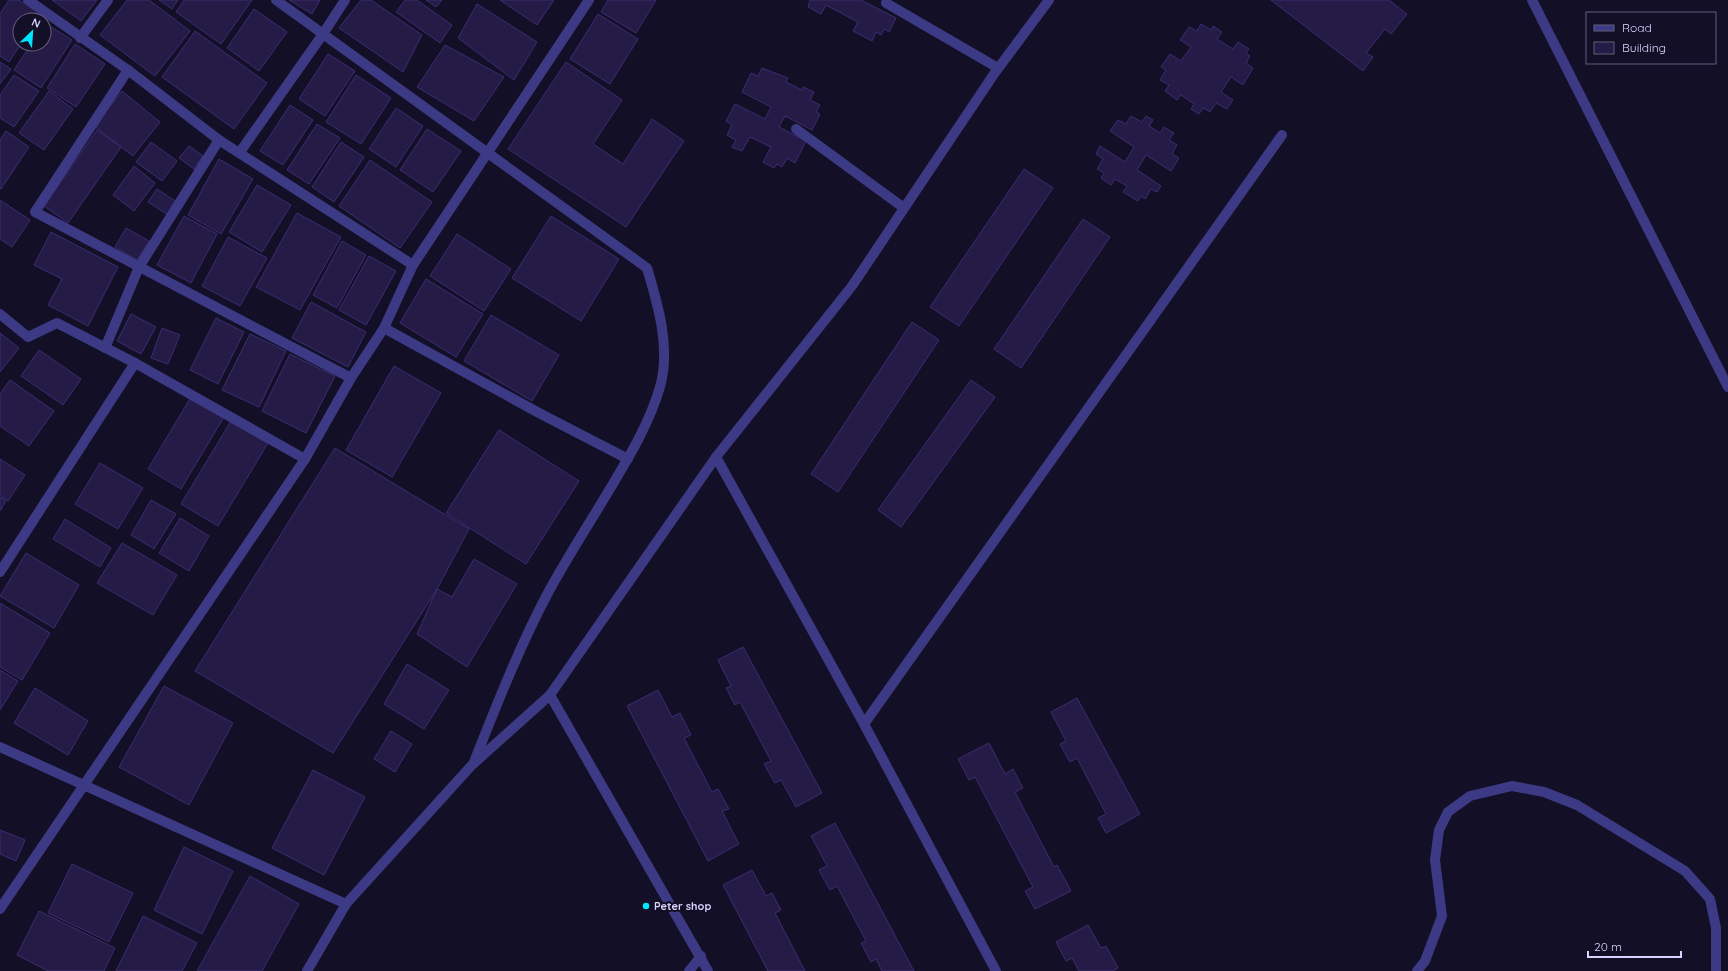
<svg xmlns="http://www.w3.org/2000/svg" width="1728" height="971" viewBox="0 0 1728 971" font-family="Quicksand,sans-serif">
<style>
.building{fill:#241b47;stroke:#3b2d73}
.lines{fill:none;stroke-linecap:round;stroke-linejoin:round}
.service{stroke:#3d3a85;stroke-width:10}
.minor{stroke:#3d3a85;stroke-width:10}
.poi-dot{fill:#00e5ff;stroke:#130f26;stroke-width:1.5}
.labels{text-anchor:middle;stroke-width:4;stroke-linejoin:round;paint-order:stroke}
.poi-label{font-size:11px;font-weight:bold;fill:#d9d4ff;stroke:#130f26;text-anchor:start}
</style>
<rect width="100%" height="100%" fill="#130f26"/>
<g class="building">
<polygon points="9,0 19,0 40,14 36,20 20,20 21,44 9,62 0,56 0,14"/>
<polygon points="52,0 97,0 81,21"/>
<polygon points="127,0 149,0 190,31 155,76 100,35"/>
<polygon points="159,0 178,0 172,9"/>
<polygon points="184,0 252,0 221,44 176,12"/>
<polygon points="289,0 320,0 312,14"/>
<polygon points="361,0 371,0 422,35 403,72 339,28"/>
<polygon points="405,0 417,0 452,25 440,43 396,12"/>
<polygon points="426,0 442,0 436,7"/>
<polygon points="500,0 554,0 537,25"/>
<polygon points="608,0 656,0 636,33 601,12"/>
<polygon points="810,0 861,0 896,18 889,32 884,29 881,35 876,32 872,41 853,31 858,22 826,5 821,14 808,7"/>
<polygon points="1271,0 1389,0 1407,14 1391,34 1385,29 1366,53 1373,57 1363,71"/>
<polygon points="477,4 537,42 514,80 458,38"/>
<polygon points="254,9 287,32 259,71 227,48"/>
<polygon points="598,14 638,39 610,84 570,59"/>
<polygon points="45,23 72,40 41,88 14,70 31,44 44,44"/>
<polygon points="1201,24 1211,30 1213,26 1222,32 1217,39 1233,49 1238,42 1249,49 1246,53 1250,56 1246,63 1253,68 1243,85 1231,77 1221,92 1233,100 1227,109 1216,103 1210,112 1203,108 1199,114 1191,109 1194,104 1181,95 1177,100 1165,91 1169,85 1160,80 1166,70 1161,67 1170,54 1181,61 1191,47 1180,40 1189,27 1197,31"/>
<polygon points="195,31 267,83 234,129 162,77"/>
<polygon points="75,44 105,64 76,107 47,88"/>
<polygon points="445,45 504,77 474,121 417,87"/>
<polygon points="328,54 355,71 325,116 299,99"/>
<polygon points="0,62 11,69 0,84"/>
<polygon points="566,62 622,100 593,144 623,164 652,119 684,141 626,227 508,149"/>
<polygon points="762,68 788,78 786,82 802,90 803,87 814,92 810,100 820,105 816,112 820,114 812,130 785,116 779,127 806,141 795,163 787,158 782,167 777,164 774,168 763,162 771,147 750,137 742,151 732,147 736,140 727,135 732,125 726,121 735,104 765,119 771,107 742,92 751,73 758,76"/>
<polygon points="14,75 39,91 14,127 0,118 0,95"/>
<polygon points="356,75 391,98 361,144 326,122"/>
<polygon points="49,91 73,109 44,150 19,133"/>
<polygon points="122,91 160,122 133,156 94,126"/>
<polygon points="290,105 313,120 283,165 260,151"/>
<polygon points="396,108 423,126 396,167 369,149"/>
<polygon points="1131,116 1142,122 1146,116 1153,120 1149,126 1160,133 1164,127 1174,133 1169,140 1177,145 1172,154 1179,158 1171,171 1146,155 1137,170 1161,186 1157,192 1151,189 1145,199 1141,196 1138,201 1123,192 1127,186 1115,179 1111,185 1101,178 1104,173 1097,169 1103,159 1096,154 1100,146 1125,162 1134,147 1110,131 1118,120 1126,124"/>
<polygon points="317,124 340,138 309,184 287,170"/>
<polygon points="427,129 461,151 433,192 400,170"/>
<polygon points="97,130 121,147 68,223 44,206"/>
<polygon points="6,131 29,147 1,189 0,188 0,140"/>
<polygon points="151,142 177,161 162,181 136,162"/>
<polygon points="341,142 364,157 334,202 312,187"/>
<polygon points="189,146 203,156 194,169 179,158"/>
<polygon points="219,159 253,179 221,234 188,215"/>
<polygon points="370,160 432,202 400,248 339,206"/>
<polygon points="134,166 155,183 134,211 113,195"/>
<polygon points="1024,169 1053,188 959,326 930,307"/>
<polygon points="257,185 291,205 262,252 229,232"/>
<polygon points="157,189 177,202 168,215 148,202"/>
<polygon points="0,200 30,220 12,247 0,239"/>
<polygon points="297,213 341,237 300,310 256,287"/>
<polygon points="184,216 217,234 191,283 157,265"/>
<polygon points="551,216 619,259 581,321 512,278"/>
<polygon points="1083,219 1110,237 1021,368 994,349"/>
<polygon points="126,228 149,241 137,260 115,247"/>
<polygon points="51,232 118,267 88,326 48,305 62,279 34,265"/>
<polygon points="457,234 511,269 484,311 430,276"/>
<polygon points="228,237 267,258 240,306 202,286"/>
<polygon points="342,241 366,255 337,308 313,295"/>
<polygon points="369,256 396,271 366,325 339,310"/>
<polygon points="426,279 483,314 456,357 400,323"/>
<polygon points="311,302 366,332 348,367 292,338"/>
<polygon points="131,314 156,327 141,354 117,341"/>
<polygon points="491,315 559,355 532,401 464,361"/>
<polygon points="216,318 244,332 218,384 190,370"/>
<polygon points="912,322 939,340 838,492 811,474"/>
<polygon points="162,328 180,335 168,364 151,358"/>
<polygon points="0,333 19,348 0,372"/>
<polygon points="250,334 286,351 259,407 222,390"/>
<polygon points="39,350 81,379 63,405 21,376"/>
<polygon points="290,354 335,376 306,433 262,411"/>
<polygon points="394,366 441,393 392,477 346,450"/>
<polygon points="10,380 54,411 29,446 0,426 0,394"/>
<polygon points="971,380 995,397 901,527 878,510"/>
<polygon points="191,397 224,417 181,489 148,469"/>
<polygon points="231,421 268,443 218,526 181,504"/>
<polygon points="499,430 579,481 526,564 446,513"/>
<polygon points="335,448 469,529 437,589 333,753 195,671"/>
<polygon points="0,459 25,475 8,501 0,495"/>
<polygon points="100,463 143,488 118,529 75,504"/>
<polygon points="0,497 6,501 0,511"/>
<polygon points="151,500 176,514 154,549 131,535"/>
<polygon points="180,518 209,536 189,571 159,553"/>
<polygon points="65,519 111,548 100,567 53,539"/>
<polygon points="122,543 177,575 153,615 97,583"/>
<polygon points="26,553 79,585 54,628 0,596"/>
<polygon points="474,559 517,584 467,667 417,634 437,589 452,597"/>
<polygon points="0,603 50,633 22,680 0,667"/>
<polygon points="743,647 822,793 796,807 781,780 775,783 764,764 771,761 740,702 735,705 726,688 731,686 718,660"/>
<polygon points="407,664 449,690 424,729 384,704"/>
<polygon points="0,670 18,681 0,710"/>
<polygon points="164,686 233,723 189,805 119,767"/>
<polygon points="35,688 88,721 68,755 14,723"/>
<polygon points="658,690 672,717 680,713 691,735 684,738 712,792 718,789 729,809 722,811 739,844 708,861 627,706"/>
<polygon points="1077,698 1140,814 1106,833 1098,818 1106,814 1077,758 1070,762 1060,744 1066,741 1051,712"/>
<polygon points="391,731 412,744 395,772 374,759"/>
<polygon points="989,743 1005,774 1013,769 1023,788 1015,792 1054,867 1057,865 1071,891 1035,909 1025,891 1033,887 975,777 969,780 958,759"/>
<polygon points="313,770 365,797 324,875 272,848"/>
<polygon points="835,823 914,971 882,971 876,959 871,962 861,943 866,941 837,886 830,890 819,870 827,866 811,836"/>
<polygon points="0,830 25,840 16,861 0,854"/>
<polygon points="184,847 233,871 202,934 154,910"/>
<polygon points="72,864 133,893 109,942 48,913"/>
<polygon points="752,870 766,896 772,893 781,910 775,913 805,971 768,971 723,885"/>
<polygon points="250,876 299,904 262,971 197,971"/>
<polygon points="39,911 115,948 104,971 48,971 17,955"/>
<polygon points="143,916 197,943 182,971 116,971"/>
<polygon points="1088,925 1101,948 1106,946 1118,968 1113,971 1079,971 1072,958 1066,961 1056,942"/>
</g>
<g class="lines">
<polyline class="service" points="1417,971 1425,961 1442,916 1435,860 1439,830 1448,812 1470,796 1512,786 1544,792 1577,805 1685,871 1710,899 1716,928 1716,971"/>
<g class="minor">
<polyline points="28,0 128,70 219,140 413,265"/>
<path d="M276,0l371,268c11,37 24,80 13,119 -10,34 -28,65 -46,95 -21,36 -45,72 -65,109 -29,54 -52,113 -75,171"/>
<polyline points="1532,0 1728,387"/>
<polyline points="886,3 998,68"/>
<polyline points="80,38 108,0"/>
<polyline points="128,70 35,212 351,378"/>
<polyline points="796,129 904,208"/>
<polyline points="240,152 323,34 345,0"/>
<polyline points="0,314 28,337 57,323 135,363 305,459"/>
<polyline points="384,328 539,413 628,459"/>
<polyline points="105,348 139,267 219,140"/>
<polyline points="716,457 864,724 996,971"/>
<polyline points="0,572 135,363"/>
<polyline points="550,695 708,971"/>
<polyline points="864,724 1282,135"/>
<polyline points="0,747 346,904"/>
<polyline points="0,909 305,459 351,378 384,328 413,265 589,0"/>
<polyline points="307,971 346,904 472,765 550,695 716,457 852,286 994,74 1049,0"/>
<polyline points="689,971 701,956"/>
</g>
</g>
<circle class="poi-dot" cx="646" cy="906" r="4"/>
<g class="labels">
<g class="poi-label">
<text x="654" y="910">Peter shop</text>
</g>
</g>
<rect x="1586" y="12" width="130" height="52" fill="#130f26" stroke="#625e7d"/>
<rect x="1594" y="25" width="20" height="6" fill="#3d3a85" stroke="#625e7d"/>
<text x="1622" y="32" font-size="12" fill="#d9d4ff">Road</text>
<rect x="1594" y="42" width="20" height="12" fill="#241b47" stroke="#625e7d"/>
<text x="1622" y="52" font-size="12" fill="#d9d4ff">Building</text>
<g transform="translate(32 32) rotate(25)"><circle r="19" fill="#130f26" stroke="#625e7d"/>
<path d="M0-3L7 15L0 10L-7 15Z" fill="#00e5ff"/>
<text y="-6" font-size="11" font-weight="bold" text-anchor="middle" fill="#d9d4ff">N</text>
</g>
<path d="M1588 951v6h93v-6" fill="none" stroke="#d9d4ff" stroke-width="2"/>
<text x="1594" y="951" font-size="12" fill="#d9d4ff" stroke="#130f26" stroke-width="3" paint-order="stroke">20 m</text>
</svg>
